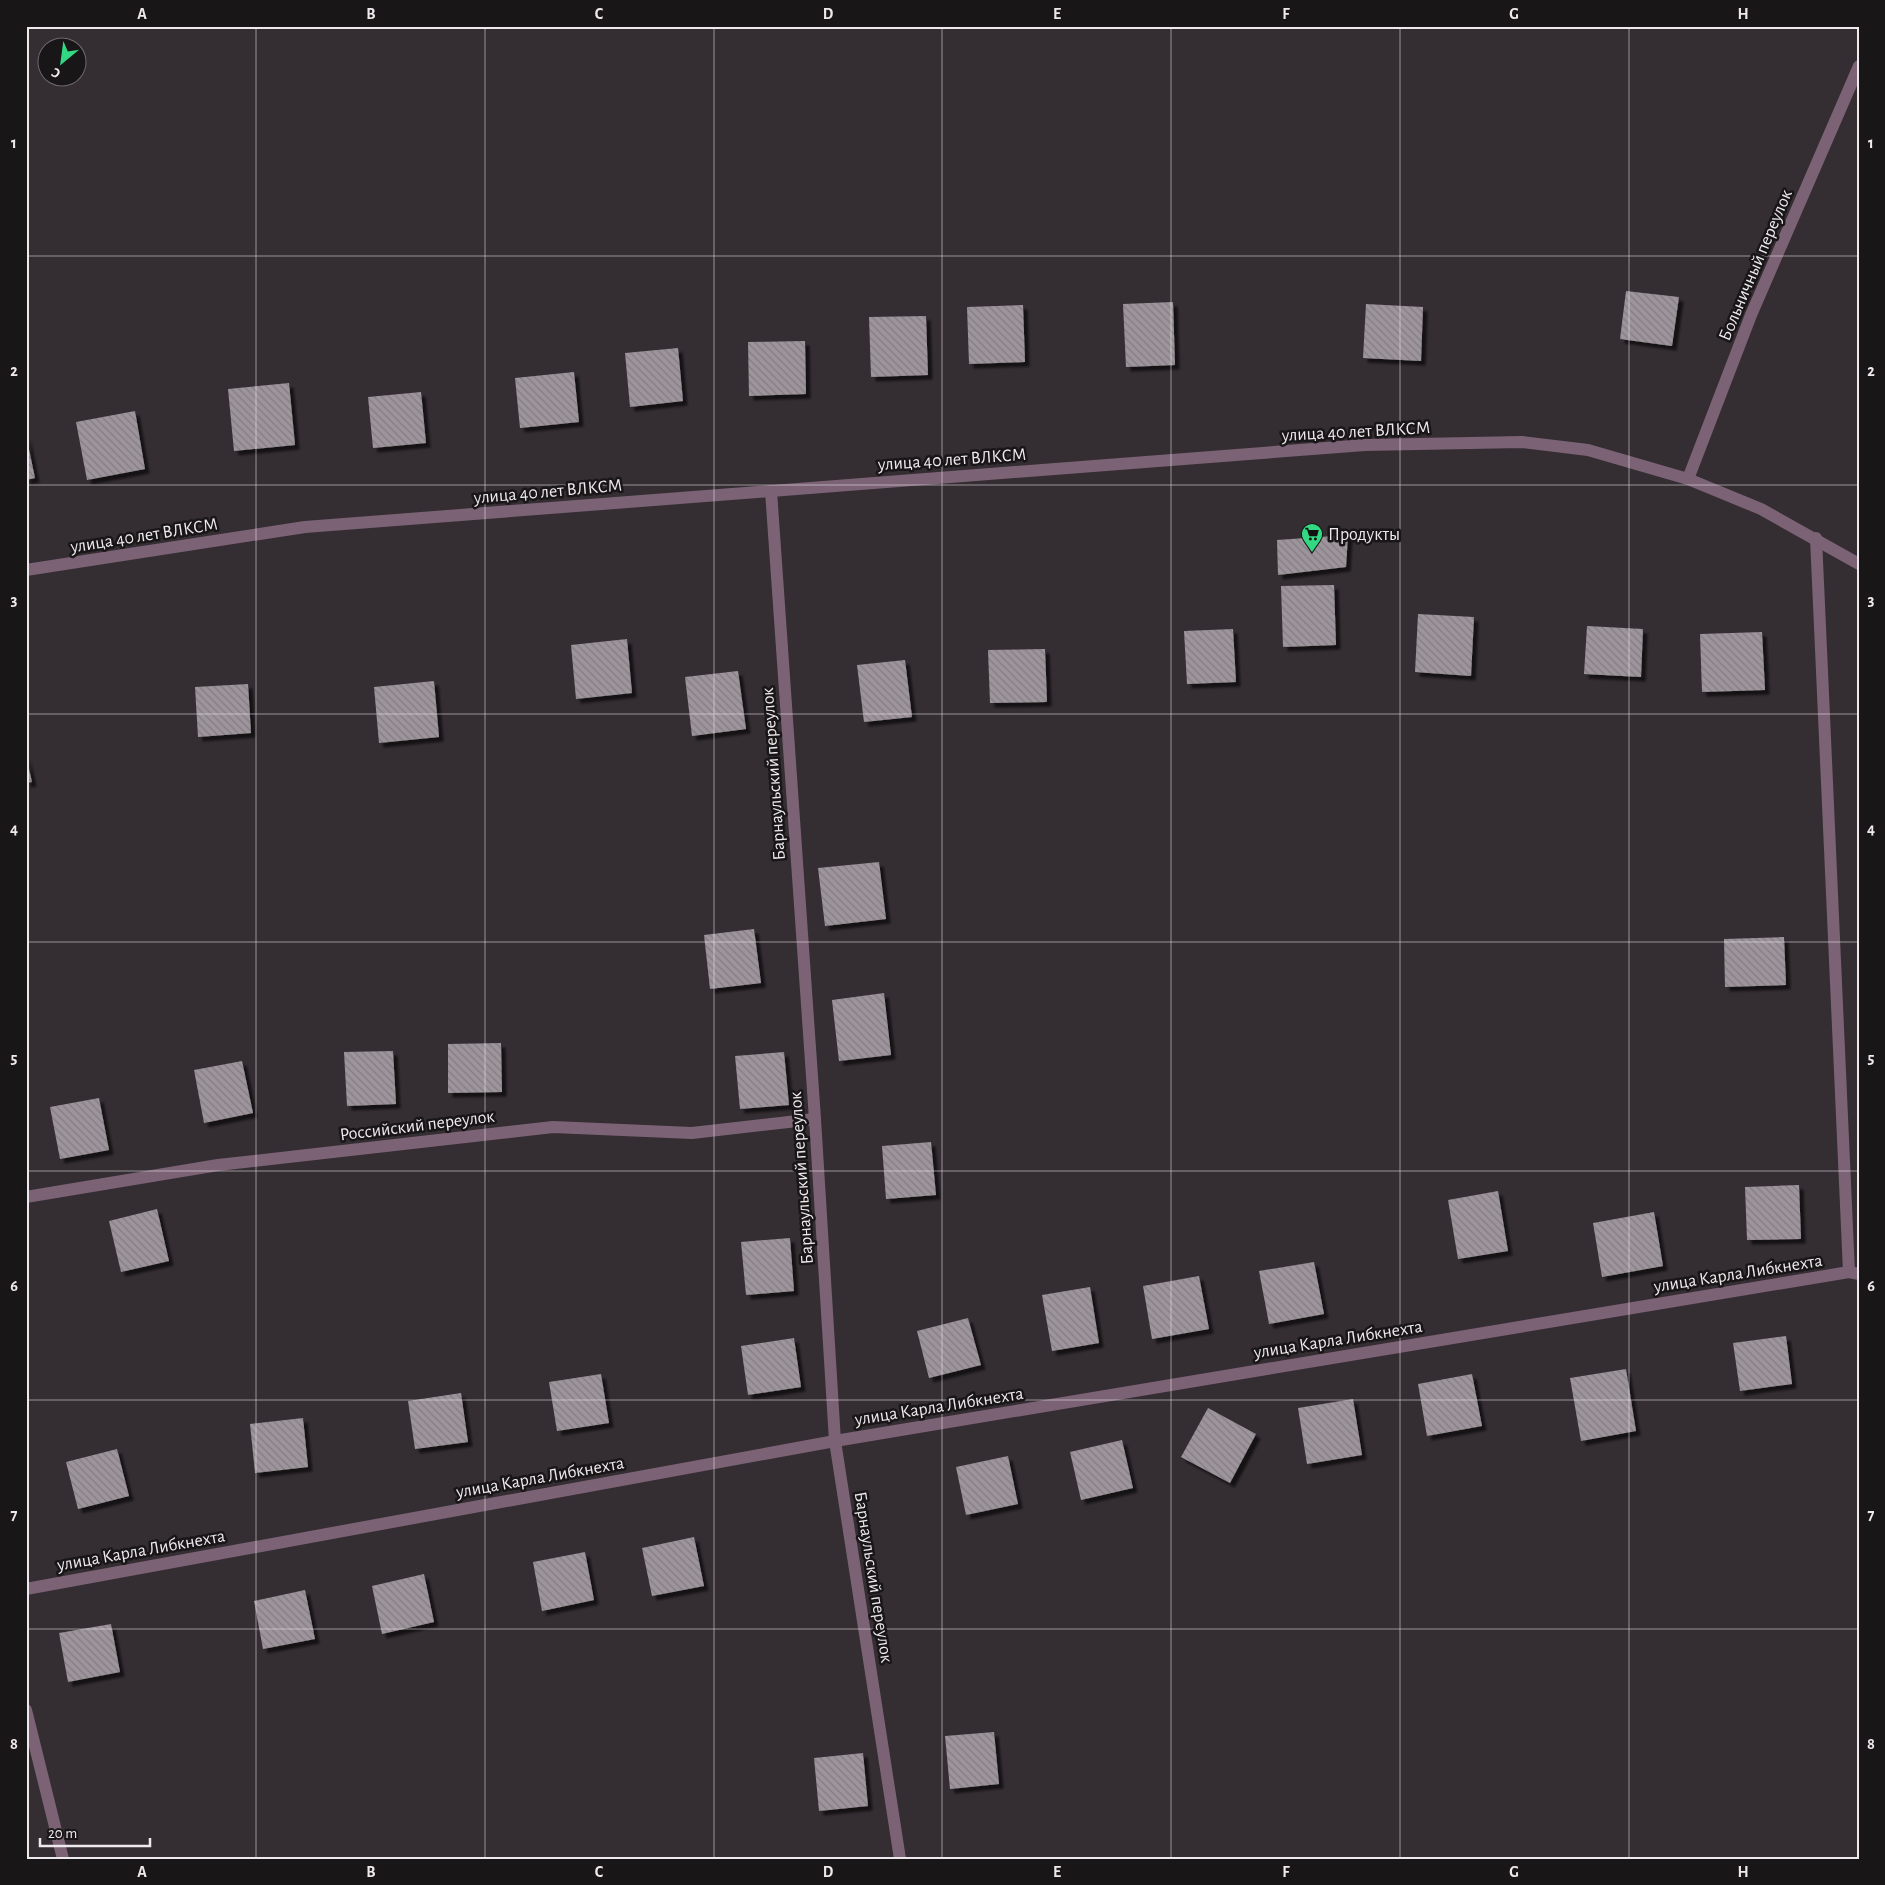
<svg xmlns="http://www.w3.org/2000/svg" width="1885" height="1885" viewBox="0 0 1885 1885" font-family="'Alegreya Sans',sans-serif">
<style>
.building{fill:url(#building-back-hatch);filter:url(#shadow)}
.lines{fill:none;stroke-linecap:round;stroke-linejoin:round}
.minor{stroke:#7b6275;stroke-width:12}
.grid{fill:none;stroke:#eee9ed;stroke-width:1;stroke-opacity:0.55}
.labels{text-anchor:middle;stroke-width:5;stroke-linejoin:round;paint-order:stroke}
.street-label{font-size:18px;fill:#eee9ed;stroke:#191618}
.poi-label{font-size:18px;fill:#eee9ed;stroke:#191618;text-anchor:start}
.neatline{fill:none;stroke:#eee9ed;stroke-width:2}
.grid-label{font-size:16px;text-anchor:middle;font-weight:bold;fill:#eee9ed}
</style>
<defs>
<pattern id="building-back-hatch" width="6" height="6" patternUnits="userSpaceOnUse" patternTransform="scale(1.25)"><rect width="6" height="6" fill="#9d959b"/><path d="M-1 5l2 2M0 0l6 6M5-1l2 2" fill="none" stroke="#837d82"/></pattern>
<filter id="shadow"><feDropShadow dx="4.5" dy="4.5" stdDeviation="1" flood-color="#0009"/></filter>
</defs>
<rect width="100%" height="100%" fill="#342d32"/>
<g class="building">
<polygon points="1626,291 1679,297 1672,346 1620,339"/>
<polygon points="1173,302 1175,365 1126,367 1123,304"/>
<polygon points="1366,304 1423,307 1421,361 1363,358"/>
<polygon points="1023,305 1025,362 969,364 967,307"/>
<polygon points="926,316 928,375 871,377 869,317"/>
<polygon points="805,341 806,394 749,396 748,342"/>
<polygon points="678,348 683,401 630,407 625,353"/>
<polygon points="574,372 579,422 520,428 515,378"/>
<polygon points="289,383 295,445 234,451 228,389"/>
<polygon points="421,392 426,443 373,448 368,397"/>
<polygon points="135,411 145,469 87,480 76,422"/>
<polygon points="26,435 35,478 26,480"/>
<polygon points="1348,535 1346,567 1278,575 1277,540"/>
<polygon points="1334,585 1336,645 1283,647 1281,586"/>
<polygon points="1418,614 1474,617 1471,676 1415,672"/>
<polygon points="1587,626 1643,629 1641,677 1584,674"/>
<polygon points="1233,629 1236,682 1187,684 1184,631"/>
<polygon points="1762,632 1765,690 1702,692 1700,634"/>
<polygon points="627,639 632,693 576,699 571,645"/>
<polygon points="1045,649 1047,702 990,703 988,650"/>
<polygon points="905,660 912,717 864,722 857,665"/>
<polygon points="738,671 746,729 692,736 685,677"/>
<polygon points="434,681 439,737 379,743 374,687"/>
<polygon points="248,684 251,733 198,737 195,687"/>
<polygon points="26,756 32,782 26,783"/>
<polygon points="879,862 886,919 825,926 818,868"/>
<polygon points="754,929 761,983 710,989 704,935"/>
<polygon points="1784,937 1786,985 1725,987 1724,939"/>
<polygon points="884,993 891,1055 839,1061 832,1000"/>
<polygon points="501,1043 502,1092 448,1093 448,1044"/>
<polygon points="393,1051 396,1104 347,1106 344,1052"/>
<polygon points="784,1052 789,1105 740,1109 735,1056"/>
<polygon points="242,1061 253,1113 204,1123 194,1070"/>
<polygon points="99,1098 109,1150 60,1159 50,1107"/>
<polygon points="931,1142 936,1195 886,1199 882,1146"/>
<polygon points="1799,1185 1801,1239 1747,1240 1745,1187"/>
<polygon points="1498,1191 1508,1251 1458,1259 1448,1200"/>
<polygon points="157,1209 169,1261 121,1272 109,1221"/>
<polygon points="1654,1212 1663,1266 1602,1277 1593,1223"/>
<polygon points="790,1238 794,1291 746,1295 741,1242"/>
<polygon points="1314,1262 1324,1314 1269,1324 1259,1271"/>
<polygon points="1199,1276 1209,1329 1152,1339 1143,1286"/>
<polygon points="1090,1287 1099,1343 1052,1351 1042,1295"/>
<polygon points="968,1318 981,1365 929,1378 917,1331"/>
<polygon points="1786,1336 1792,1384 1740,1391 1733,1343"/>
<polygon points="794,1338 801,1387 748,1395 741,1346"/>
<polygon points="1626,1369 1636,1431 1581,1441 1570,1378"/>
<polygon points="601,1374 609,1423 557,1431 549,1382"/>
<polygon points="1472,1374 1482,1426 1427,1436 1418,1384"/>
<polygon points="461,1393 468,1442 415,1449 408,1401"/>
<polygon points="1353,1399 1362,1455 1307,1464 1298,1408"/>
<polygon points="1208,1408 1256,1434 1230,1483 1181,1457"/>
<polygon points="303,1418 308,1467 255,1473 250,1424"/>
<polygon points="1122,1440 1133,1488 1081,1500 1070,1452"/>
<polygon points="117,1449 129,1496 78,1509 66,1462"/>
<polygon points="1008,1456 1018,1504 966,1515 956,1467"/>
<polygon points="694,1537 704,1586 652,1596 642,1548"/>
<polygon points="585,1552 594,1600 542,1611 533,1562"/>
<polygon points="424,1574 434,1622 382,1634 372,1586"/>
<polygon points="305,1590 315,1639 263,1649 254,1601"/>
<polygon points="111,1624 120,1672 68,1682 59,1633"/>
<polygon points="994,1732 999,1784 950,1789 945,1736"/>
<polygon points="863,1753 868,1806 819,1811 814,1758"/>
</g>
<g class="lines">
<g class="minor">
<polyline points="1688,479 1751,315 1859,66"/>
<polyline points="771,491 815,1119 835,1441 900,1859"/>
<polyline points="1816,538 1849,1272"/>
<polyline points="26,570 305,527 1365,445 1522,442 1588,450 1688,479 1761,509 1859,564"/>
<polyline points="26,1197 218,1165 553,1127 692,1133 815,1119"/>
<polyline points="26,1589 835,1441 1849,1272 1859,1274"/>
<polyline points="26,1710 63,1859"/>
</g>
</g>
<path class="grid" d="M256,26v1833M485,26v1833M714,26v1833M942,26v1833M1171,26v1833M1400,26v1833M1629,26v1833M26,256h1833M26,485h1833M26,714h1833M26,942h1833M26,1171h1833M26,1400h1833M26,1629h1833"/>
<defs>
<g id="supermarket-pin" transform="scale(1.125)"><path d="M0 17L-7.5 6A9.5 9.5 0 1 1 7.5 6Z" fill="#33d882" stroke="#191618"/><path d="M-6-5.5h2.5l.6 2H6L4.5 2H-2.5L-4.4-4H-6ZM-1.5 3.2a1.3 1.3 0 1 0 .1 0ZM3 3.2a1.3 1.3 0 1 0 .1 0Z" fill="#111"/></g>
</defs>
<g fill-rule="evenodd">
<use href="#supermarket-pin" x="1312" y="534"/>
</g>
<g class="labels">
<g class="street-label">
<text transform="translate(1755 265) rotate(-67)" y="6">Больничный переулок</text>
<text transform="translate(1356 431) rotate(-3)" y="6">улица 40 лет ВЛКСМ</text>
<text transform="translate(952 459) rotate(-4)" y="6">улица 40 лет ВЛКСМ</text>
<text transform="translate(548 491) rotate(-5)" y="6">улица 40 лет ВЛКСМ</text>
<text transform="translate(144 535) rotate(-9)" y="6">улица 40 лет ВЛКСМ</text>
<text transform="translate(773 774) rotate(-94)" y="6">Барнаульский переулок</text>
<text transform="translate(417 1125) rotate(-7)" y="6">Российский переулок</text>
<text transform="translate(801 1178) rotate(-94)" y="6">Барнаульский переулок</text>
<text transform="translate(1738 1273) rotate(-9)" y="6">улица Карла Либкнехта</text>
<text transform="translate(1338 1339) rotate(-9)" y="6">улица Карла Либкнехта</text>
<text transform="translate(939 1406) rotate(-9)" y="6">улица Карла Либкнехта</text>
<text transform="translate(540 1477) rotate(-10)" y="6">улица Карла Либкнехта</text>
<text transform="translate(141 1550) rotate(-10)" y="6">улица Карла Либкнехта</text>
<text transform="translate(874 1577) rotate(81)" y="6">Барнаульский переулок</text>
</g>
<g class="poi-label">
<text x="1328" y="540">Продукты</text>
</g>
</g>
<rect width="1885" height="1885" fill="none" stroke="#191618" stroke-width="55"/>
<g transform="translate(62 62) rotate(209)"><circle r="24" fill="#191618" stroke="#6e6a6d"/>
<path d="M0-4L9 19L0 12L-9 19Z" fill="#33d882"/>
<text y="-8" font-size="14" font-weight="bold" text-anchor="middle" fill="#eee9ed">С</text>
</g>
<path d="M40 1838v8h110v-8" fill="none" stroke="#eee9ed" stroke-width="2.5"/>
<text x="48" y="1838" font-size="15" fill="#eee9ed" stroke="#191618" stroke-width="4" paint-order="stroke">20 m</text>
<rect x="28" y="28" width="1830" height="1830" class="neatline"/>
<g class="grid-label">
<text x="142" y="19">A</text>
<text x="371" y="19">B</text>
<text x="599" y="19">C</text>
<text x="828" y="19">D</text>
<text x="1057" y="19">E</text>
<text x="1286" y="19">F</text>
<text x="1514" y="19">G</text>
<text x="1743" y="19">H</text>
<text x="14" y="148">1</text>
<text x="1871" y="148">1</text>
<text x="14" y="376">2</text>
<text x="1871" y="376">2</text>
<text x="14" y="605">3</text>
<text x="1871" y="605">3</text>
<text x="14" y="834">4</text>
<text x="1871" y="834">4</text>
<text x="14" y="1063">5</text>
<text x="1871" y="1063">5</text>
<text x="14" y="1291">6</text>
<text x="1871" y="1291">6</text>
<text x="14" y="1520">7</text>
<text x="1871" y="1520">7</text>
<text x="14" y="1749">8</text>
<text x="1871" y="1749">8</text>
<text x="142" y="1877">A</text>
<text x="371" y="1877">B</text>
<text x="599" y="1877">C</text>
<text x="828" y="1877">D</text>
<text x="1057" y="1877">E</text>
<text x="1286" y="1877">F</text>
<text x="1514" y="1877">G</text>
<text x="1743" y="1877">H</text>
</g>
</svg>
